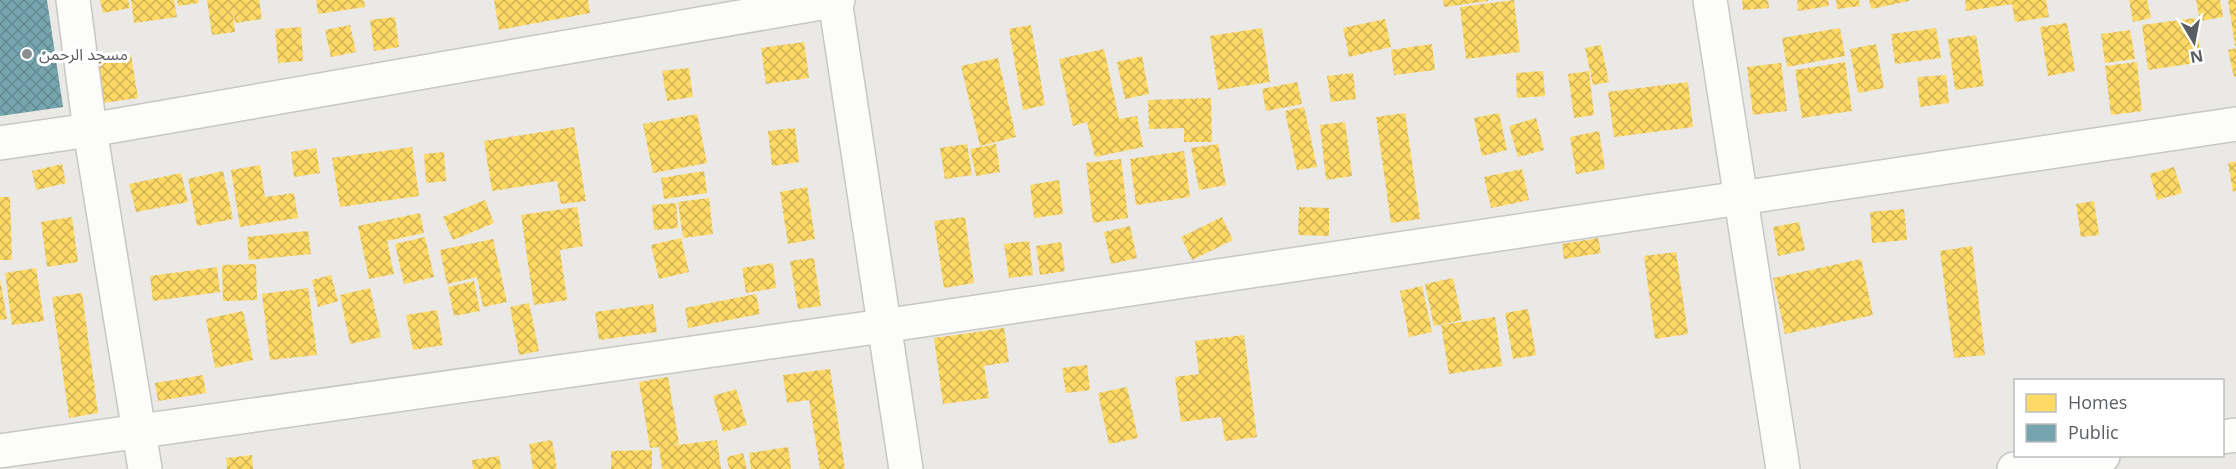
<svg xmlns="http://www.w3.org/2000/svg" width="2236" height="469" viewBox="0 0 2236 469" font-family="'Open Sans','Noto Sans Arabic',sans-serif">
<style>
.homes{fill:url(#homes-cross-hatch)}
.public{fill:url(#public-cross-hatch)}
.lines{fill:none;stroke-linecap:round;stroke-linejoin:round}
.street-casing{stroke:#c7c7c7;stroke-width:36}
.street{stroke:#fcfcfb;stroke-width:33}
.poi-dot{fill:#8c8f90;stroke:#fff;stroke-width:2}
.labels{text-anchor:middle;stroke-width:6;stroke-linejoin:round;paint-order:stroke}
.poi-label{font-size:16px;fill:#5a5e62;stroke:#fff;text-anchor:start}
</style>
<defs>
<pattern id="homes-cross-hatch" width="8" height="8" patternUnits="userSpaceOnUse" patternTransform="scale(1.5)"><rect width="8" height="8" fill="#ffd966"/><path d="M0 0l8 8M0 8l8-8" fill="none" stroke="#d1b357"/></pattern>
<pattern id="public-cross-hatch" width="8" height="8" patternUnits="userSpaceOnUse" patternTransform="scale(1.5)"><rect width="8" height="8" fill="#76a5af"/><path d="M0 0l8 8M0 8l8-8" fill="none" stroke="#648a92"/></pattern>
</defs>
<rect width="100%" height="100%" fill="#eae9e5"/>
<g class="homes">
<polygon points="100,0 128,0 130,8 103,13"/>
<polygon points="131,0 174,0 177,17 134,23"/>
<polygon points="177,0 198,0 199,3 178,6"/>
<polygon points="207,0 259,0 262,19 235,23 232,7 235,32 212,35"/>
<polygon points="316,0 364,0 365,7 318,14"/>
<polygon points="494,0 588,0 590,13 499,30"/>
<polygon points="1443,0 1488,0 1488,1 1444,7"/>
<polygon points="1514,0 1520,52 1466,59 1460,7"/>
<polygon points="1742,0 1768,0 1769,8 1743,10"/>
<polygon points="1797,0 1828,0 1829,6 1798,11"/>
<polygon points="1836,0 1859,0 1860,6 1837,9"/>
<polygon points="1869,0 1909,0 1909,1 1871,9"/>
<polygon points="1965,0 2046,0 2049,17 2015,22 2012,4 1966,11"/>
<polygon points="2129,0 2147,0 2151,18 2133,22"/>
<polygon points="2196,0 2220,0 2223,17 2200,21"/>
<polygon points="2228,0 2236,0 2236,46 2235,46"/>
<polygon points="395,17 399,47 374,51 370,20"/>
<polygon points="2195,18 2202,62 2148,70 2142,25"/>
<polygon points="1385,19 1391,47 1349,57 1343,28"/>
<polygon points="2067,23 2075,71 2048,76 2040,27"/>
<polygon points="350,25 356,52 331,57 325,30"/>
<polygon points="1031,25 1045,105 1023,110 1009,29"/>
<polygon points="301,27 303,61 278,63 275,29"/>
<polygon points="1262,28 1270,82 1218,90 1210,36"/>
<polygon points="1840,28 1845,56 1787,67 1782,38"/>
<polygon points="1936,28 1941,58 1895,64 1891,34"/>
<polygon points="2130,30 2135,59 2105,63 2101,34"/>
<polygon points="1976,35 1984,86 1955,90 1948,39"/>
<polygon points="804,42 809,78 766,84 761,48"/>
<polygon points="1432,44 1435,70 1394,75 1391,50"/>
<polygon points="1876,44 1884,88 1858,93 1850,49"/>
<polygon points="1601,45 1609,82 1593,85 1585,48"/>
<polygon points="2236,48 2236,77 2234,77 2228,50"/>
<polygon points="1104,49 1119,119 1137,116 1143,147 1095,157 1087,122 1073,126 1059,59"/>
<polygon points="131,55 138,98 103,103 96,60"/>
<polygon points="1142,56 1149,94 1125,99 1117,62"/>
<polygon points="998,58 1016,137 980,146 961,66"/>
<polygon points="1845,62 1852,111 1802,118 1795,70"/>
<polygon points="2137,62 2142,111 2111,115 2105,66"/>
<polygon points="1781,63 1787,111 1753,115 1747,67"/>
<polygon points="689,68 693,97 667,101 662,71"/>
<polygon points="1543,71 1545,96 1517,98 1516,73"/>
<polygon points="1589,71 1594,115 1574,118 1568,74"/>
<polygon points="1353,73 1356,99 1331,102 1327,76"/>
<polygon points="1946,75 1949,103 1920,107 1917,77"/>
<polygon points="1297,82 1302,104 1266,111 1262,89"/>
<polygon points="1688,82 1693,127 1614,137 1608,92"/>
<polygon points="1211,98 1212,142 1184,142 1184,128 1149,129 1148,100"/>
<polygon points="1304,107 1317,167 1297,170 1285,111"/>
<polygon points="1405,113 1420,219 1391,223 1376,117"/>
<polygon points="1499,113 1507,150 1482,156 1474,118"/>
<polygon points="697,114 707,163 653,173 643,124"/>
<polygon points="1536,118 1544,150 1518,157 1509,126"/>
<polygon points="1345,122 1352,176 1326,180 1320,125"/>
<polygon points="574,127 586,201 561,204 557,181 492,191 484,141"/>
<polygon points="795,128 799,162 772,166 768,131"/>
<polygon points="1599,131 1605,169 1576,174 1570,137"/>
<polygon points="967,144 972,175 945,179 940,148"/>
<polygon points="996,144 1000,172 976,176 970,149"/>
<polygon points="1218,144 1226,185 1199,190 1191,148"/>
<polygon points="412,147 419,196 340,207 332,158"/>
<polygon points="316,148 320,173 294,177 291,152"/>
<polygon points="1184,151 1190,197 1136,205 1130,159"/>
<polygon points="444,152 446,181 426,183 424,154"/>
<polygon points="1121,159 1128,218 1093,223 1086,163"/>
<polygon points="2236,161 2236,191 2233,192 2228,163"/>
<polygon points="62,164 66,183 36,190 32,171"/>
<polygon points="260,165 265,197 294,193 298,218 240,227 231,170"/>
<polygon points="2174,167 2182,193 2157,200 2150,174"/>
<polygon points="1522,169 1529,200 1491,208 1484,177"/>
<polygon points="223,171 233,219 197,226 188,179"/>
<polygon points="704,171 707,193 664,199 661,178"/>
<polygon points="181,173 188,202 136,212 129,184"/>
<polygon points="1059,180 1063,214 1034,218 1030,185"/>
<polygon points="807,187 815,239 788,244 780,192"/>
<polygon points="0,197 10,197 12,260 0,260"/>
<polygon points="709,198 713,234 683,238 678,202"/>
<polygon points="485,200 494,223 453,240 443,217"/>
<polygon points="2094,201 2099,235 2081,237 2076,204"/>
<polygon points="676,203 678,228 654,230 652,205"/>
<polygon points="577,207 583,246 560,250 567,300 534,305 521,215"/>
<polygon points="1299,207 1329,208 1329,236 1298,235"/>
<polygon points="1904,209 1907,240 1872,243 1870,212"/>
<polygon points="420,213 424,233 387,241 394,274 369,279 358,226"/>
<polygon points="72,217 78,262 47,267 41,222"/>
<polygon points="965,217 974,283 944,288 934,221"/>
<polygon points="1222,217 1233,240 1192,260 1181,237"/>
<polygon points="1799,222 1805,250 1778,256 1773,227"/>
<polygon points="1130,226 1137,258 1111,264 1104,232"/>
<polygon points="308,231 311,254 249,260 247,237"/>
<polygon points="425,237 434,277 404,284 395,244"/>
<polygon points="681,238 689,272 659,279 651,245"/>
<polygon points="1598,238 1601,253 1564,259 1562,244"/>
<polygon points="493,239 507,302 483,307 477,277 447,284 440,250"/>
<polygon points="1029,241 1033,275 1009,278 1004,244"/>
<polygon points="1061,242 1065,271 1040,275 1036,246"/>
<polygon points="1972,246 1985,355 1954,358 1940,251"/>
<polygon points="1676,252 1688,334 1655,339 1644,256"/>
<polygon points="814,258 821,306 798,309 790,261"/>
<polygon points="1861,259 1873,315 1785,334 1773,278"/>
<polygon points="773,263 776,288 746,293 742,268"/>
<polygon points="256,264 257,300 223,301 222,265"/>
<polygon points="217,267 220,292 153,301 150,276"/>
<polygon points="36,268 44,321 12,325 5,273"/>
<polygon points="331,275 338,301 318,307 312,280"/>
<polygon points="1453,278 1462,320 1434,326 1425,284"/>
<polygon points="0,279 7,319 0,320"/>
<polygon points="474,281 480,311 454,316 448,287"/>
<polygon points="1422,286 1432,332 1409,337 1400,291"/>
<polygon points="308,288 317,355 270,360 262,294"/>
<polygon points="370,288 381,337 350,344 340,295"/>
<polygon points="82,293 98,413 69,418 52,297"/>
<polygon points="756,294 760,314 688,328 685,308"/>
<polygon points="529,303 539,351 519,355 510,307"/>
<polygon points="653,304 657,332 599,340 595,312"/>
<polygon points="1528,309 1536,355 1513,359 1505,313"/>
<polygon points="437,310 443,345 413,350 406,315"/>
<polygon points="243,311 253,360 215,368 206,319"/>
<polygon points="1495,317 1502,366 1449,374 1441,325"/>
<polygon points="1004,328 1009,362 984,366 989,398 943,404 934,338"/>
<polygon points="1244,335 1257,437 1225,441 1221,417 1181,422 1175,377 1199,374 1195,341"/>
<polygon points="1087,365 1090,390 1066,393 1062,368"/>
<polygon points="830,369 845,469 820,469 809,400 787,403 783,375"/>
<polygon points="203,375 206,393 158,401 155,383"/>
<polygon points="668,377 679,444 670,446 717,440 721,469 662,469 659,447 650,448 639,382"/>
<polygon points="1127,387 1138,438 1109,444 1098,393"/>
<polygon points="736,389 747,425 723,432 713,396"/>
<polygon points="552,440 557,469 533,469 529,444"/>
<polygon points="788,447 791,469 751,469 749,453"/>
<polygon points="652,450 652,469 611,469 611,451"/>
<polygon points="743,453 747,469 729,469 727,457"/>
<polygon points="252,455 253,469 227,469 226,458"/>
<polygon points="499,456 501,469 473,469 472,460"/>
</g>
<polygon class="public" points="0,0 47,0 63,107 0,116"/>
<g class="lines">
<g class="street-casing">
<g id="street">
<polyline points="73,0 90,130 145,469"/>
<polyline points="835,0 906,469"/>
<polyline points="1710,0 1783,469"/>
<polyline points="0,143 90,130 838,0"/>
<polyline points="2222,437 2236,435"/>
<polyline points="0,451 883,326 2236,124"/>
<polyline points="2014,469 2103,456"/>
</g>
</g>
<use href="#street" class="street"/>
</g>
<circle class="poi-dot" cx="27" cy="54" r="6"/>
<g class="labels">
<g class="poi-label">
<text x="39" y="60">مسجد الرحمن</text>
</g>
</g>
<rect x="2014" y="379" width="210" height="78" fill="#ffffff" stroke="#bdbfc0" stroke-width="1.5"/>
<rect x="2026" y="394" width="30" height="18" fill="#ffd966" stroke="#bdbfc0" stroke-width="1.5"/>
<text x="2068" y="409" font-size="18" fill="#5a5e62">Homes</text>
<rect x="2026" y="424" width="30" height="18" fill="#76a5af" stroke="#bdbfc0" stroke-width="1.5"/>
<text x="2068" y="439" font-size="18" fill="#5a5e62">Public</text>
<g transform="translate(2194 42) rotate(170)" stroke="#ffffff" stroke-width="4.5" paint-order="stroke">
<path d="M0-4.5L10 22L0 15L-10 22Z" fill="#5a5e62"/>
<text y="-9" font-size="16" font-weight="bold" text-anchor="middle" fill="#5a5e62">N</text>
</g>
</svg>
